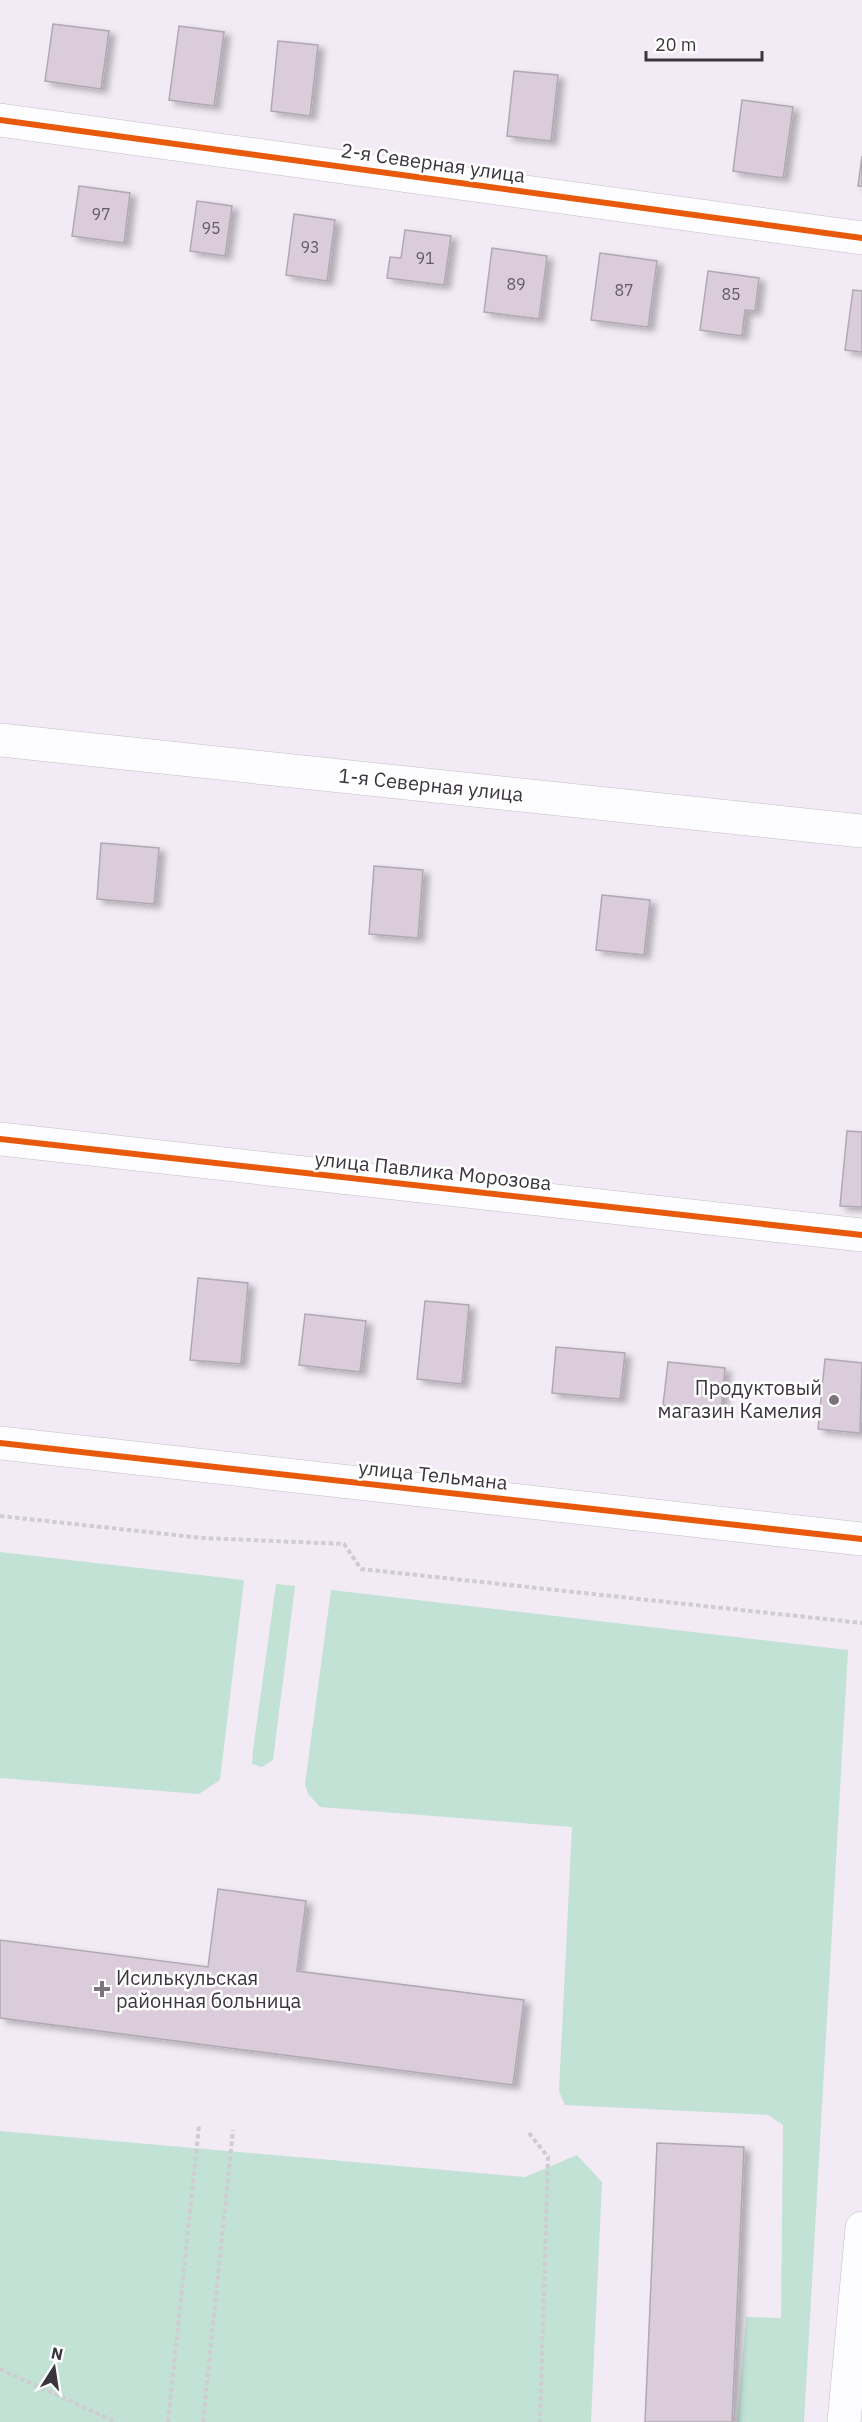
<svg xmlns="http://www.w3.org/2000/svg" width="862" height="2422" viewBox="0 0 862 2422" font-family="'IBM Plex Sans',sans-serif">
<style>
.green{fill:#c2e2d6}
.building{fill:#daccda;stroke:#b0a9b1;stroke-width:1.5;filter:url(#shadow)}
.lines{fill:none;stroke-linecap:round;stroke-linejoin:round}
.minor-casing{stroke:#c4bec6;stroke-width:34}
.path{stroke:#cfcdd1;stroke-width:4;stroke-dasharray:4.5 3;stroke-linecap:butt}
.minor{stroke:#fdfcfe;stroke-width:33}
.cycleway-casing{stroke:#fff;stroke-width:10}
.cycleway{stroke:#e8590c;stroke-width:6}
.poi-dot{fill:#7b747d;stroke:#fff;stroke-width:2}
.labels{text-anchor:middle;stroke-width:5;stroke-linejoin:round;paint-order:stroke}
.number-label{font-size:16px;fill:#635b64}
.street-label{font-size:20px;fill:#3b353d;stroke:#fff}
.poi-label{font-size:20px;fill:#3b353d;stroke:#fff;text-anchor:end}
</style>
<defs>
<filter id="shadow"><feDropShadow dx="6" dy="4" stdDeviation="3" flood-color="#0004"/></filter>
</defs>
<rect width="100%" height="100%" fill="#f2eaf5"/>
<g class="green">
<polygon points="0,1552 244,1580 220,1780 199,1794 0,1778"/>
<polygon points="276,1584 295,1586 273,1760 262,1767 252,1764 253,1750"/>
<polygon points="331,1590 848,1650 804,2422 737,2422 746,2317 781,2318 783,2125 768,2115 565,2105 559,2091 572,1827 320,1807 308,1794 305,1784"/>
<polygon points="0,2131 525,2177 577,2155 602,2182 591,2422 0,2422"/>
</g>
<g class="building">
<polygon points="53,24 109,31 101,89 45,81"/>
<polygon points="179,26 224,32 214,106 169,100"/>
<polygon points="278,41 318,45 310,116 271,111"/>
<polygon points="514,71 558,75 551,141 507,136"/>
<polygon points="742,100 793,107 783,178 733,171"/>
<polygon points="862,156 862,186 858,186"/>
<polygon points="79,186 130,193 124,243 72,236"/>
<polygon points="197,201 232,206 225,256 190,251"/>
<polygon points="294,214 335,220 327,281 286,275"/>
<polygon points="405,230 451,236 444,285 387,278 390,257 401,258"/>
<polygon points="492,248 547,256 539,319 484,312"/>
<polygon points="600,253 657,261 648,327 591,320"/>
<polygon points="708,271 759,278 755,311 745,310 742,336 700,330"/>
<polygon points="853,290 862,291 862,352 845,350"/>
<polygon points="101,843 159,848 154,904 97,899"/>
<polygon points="374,866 423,870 418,938 369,934"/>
<polygon points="602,895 650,900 644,955 596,950"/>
<polygon points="847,1131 862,1132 862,1207 840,1206"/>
<polygon points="198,1278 248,1283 241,1364 190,1360"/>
<polygon points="425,1301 469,1305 462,1384 417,1379"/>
<polygon points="305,1314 366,1321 360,1372 299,1365"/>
<polygon points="556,1347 625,1353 620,1399 552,1393"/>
<polygon points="825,1359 862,1363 860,1433 818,1429"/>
<polygon points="668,1362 725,1368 721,1412 663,1405"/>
<polygon points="218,1889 306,1901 297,1971 524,2000 513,2085 0,2018 0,1940 208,1967"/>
<polygon points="657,2143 744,2147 732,2422 645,2422"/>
</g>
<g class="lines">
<g class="minor-casing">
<g id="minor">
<polyline points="0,120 862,238"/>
<polyline points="0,740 862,831"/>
<polyline points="0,1139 862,1235"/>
<polyline points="0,1443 862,1539"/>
<polyline points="844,2422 862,2228"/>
</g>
</g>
<g class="path">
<polyline points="0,1516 203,1538 344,1544 361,1569 862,1623"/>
<polyline points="529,2133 548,2157 540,2422"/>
<polyline points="0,2369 116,2422"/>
<polyline points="168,2422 199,2126"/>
<polyline points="203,2422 233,2130"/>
</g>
<use href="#minor" class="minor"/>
<g class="cycleway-casing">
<g id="cycleway">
<polyline points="0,120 862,238"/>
<polyline points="0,1139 862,1235"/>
<polyline points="0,1443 862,1539"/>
</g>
</g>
<use href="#cycleway" class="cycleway"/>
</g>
<g class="poi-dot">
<circle cx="834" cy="1400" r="6"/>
<path d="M99 1980h6v6h6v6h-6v6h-6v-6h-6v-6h6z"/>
</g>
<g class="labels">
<g class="number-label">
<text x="101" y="220">97</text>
<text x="211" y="234">95</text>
<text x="310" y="253">93</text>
<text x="425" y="264">91</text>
<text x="516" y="290">89</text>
<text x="624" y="296">87</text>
<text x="731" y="300">85</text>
</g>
<g class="street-label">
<text transform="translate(433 163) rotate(8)" y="7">2-я Северная улица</text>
<text transform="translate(431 785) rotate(6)" y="7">1-я Северная улица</text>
<text transform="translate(433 1171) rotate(6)" y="7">улица Павлика Морозова</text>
<text transform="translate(433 1475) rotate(6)" y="7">улица Тельмана</text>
</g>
<g class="poi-label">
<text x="822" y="1395">Продуктовый<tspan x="822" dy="23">магазин Камелия</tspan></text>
<text x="116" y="1985" text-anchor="start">Исилькульская<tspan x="116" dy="23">районная больница</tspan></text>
</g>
</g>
<g transform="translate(54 2368) rotate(12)" stroke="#ffffff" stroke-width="4.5" paint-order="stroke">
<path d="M0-4.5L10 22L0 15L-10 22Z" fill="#3b353d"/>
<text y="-9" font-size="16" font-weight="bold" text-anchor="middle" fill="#3b353d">N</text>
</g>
<path d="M646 51v9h116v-9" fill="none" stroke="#3b353d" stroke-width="3"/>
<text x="655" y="51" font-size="18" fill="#3b353d" stroke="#ffffff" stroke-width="4.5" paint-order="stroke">20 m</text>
</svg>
